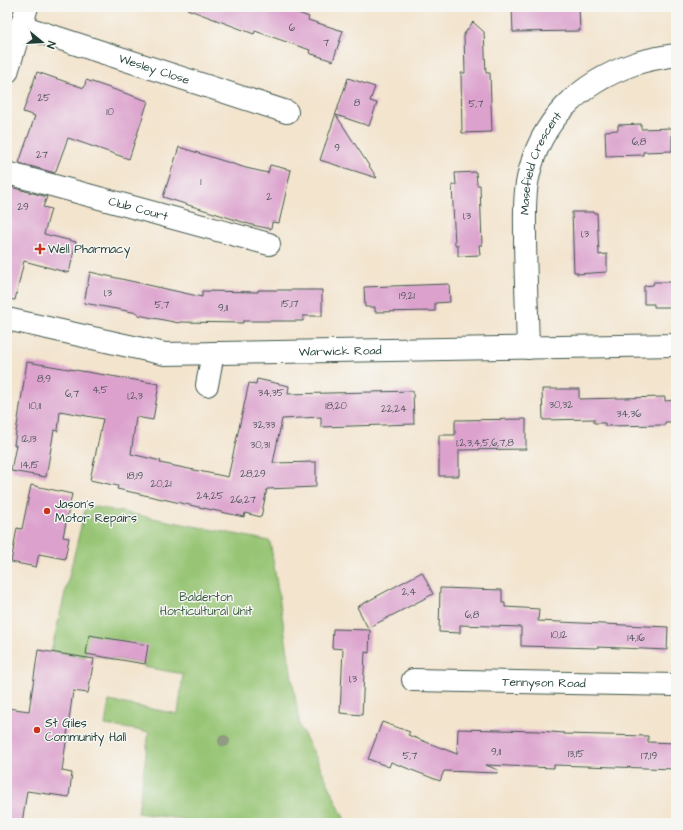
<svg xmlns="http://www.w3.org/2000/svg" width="683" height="830" viewBox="0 0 683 830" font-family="'Architects Daughter',sans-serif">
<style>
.green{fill:#97c574;stroke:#5b8154}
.building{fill:#dca2cd}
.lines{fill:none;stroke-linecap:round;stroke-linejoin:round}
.minor-casing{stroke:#3f564b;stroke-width:24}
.minor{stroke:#fff;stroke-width:22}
.tree{fill:#8f9b82}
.poi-dot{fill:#c8321e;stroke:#f6f6f2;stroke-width:1.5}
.labels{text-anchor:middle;stroke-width:3;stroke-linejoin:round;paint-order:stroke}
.number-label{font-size:10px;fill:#4e565a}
.street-label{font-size:12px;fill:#1f3d34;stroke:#f6f6f2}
.poi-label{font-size:12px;fill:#1f3d34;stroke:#f6f6f2;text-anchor:start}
.park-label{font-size:12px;fill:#3d5f44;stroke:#f6f6f2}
</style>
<rect width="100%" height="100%" fill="#f6f6f2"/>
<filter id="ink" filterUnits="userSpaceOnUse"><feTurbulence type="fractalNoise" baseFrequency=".025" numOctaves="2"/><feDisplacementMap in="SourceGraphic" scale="8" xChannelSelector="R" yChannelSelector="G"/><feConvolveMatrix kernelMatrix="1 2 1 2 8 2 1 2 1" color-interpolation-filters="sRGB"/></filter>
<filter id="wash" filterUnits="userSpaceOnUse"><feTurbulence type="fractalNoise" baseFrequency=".012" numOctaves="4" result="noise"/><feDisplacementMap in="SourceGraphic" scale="16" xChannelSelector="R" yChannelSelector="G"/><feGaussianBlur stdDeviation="0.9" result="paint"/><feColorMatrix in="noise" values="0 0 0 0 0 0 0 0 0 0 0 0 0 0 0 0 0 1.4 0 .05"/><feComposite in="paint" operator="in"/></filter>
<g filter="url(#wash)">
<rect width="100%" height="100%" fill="#f3e4ce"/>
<polygon class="green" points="86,505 270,541 300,727 315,755 346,823 211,823 138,813 149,732 105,725 109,701 178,714 183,674 144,667 144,664 86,654 85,657 51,652"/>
<g id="blocks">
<g class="building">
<polygon points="188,7 282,7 309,17 308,20 343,31 333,61 309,53 310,50 255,31 254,34 187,9"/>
<polygon points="512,7 579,7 580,31 513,32"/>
<polygon points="473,22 484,32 486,73 490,73 492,132 462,133 461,73 465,73 464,34"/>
<polygon points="37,72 84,88 86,80 148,101 129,159 68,138 55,173 19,163 35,116 23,112"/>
<polygon points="348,78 375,87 370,101 377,103 369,126 336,115 377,178 320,160"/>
<polygon points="641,124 641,129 672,128 672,151 643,152 643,155 606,156 605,131 618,130 618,125"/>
<polygon points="179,147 246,168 268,173 270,165 291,170 279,223 272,222 271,229 252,225 163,197"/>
<polygon points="476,172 477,185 480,185 482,245 479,245 480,255 458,256 458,245 455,245 452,185 456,185 455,173"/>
<polygon points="7,186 47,197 43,207 51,209 44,234 76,242 69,273 24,261 15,300 7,299"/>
<polygon points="572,212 594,212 594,213 597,213 599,255 607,254 607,272 577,274 577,272 574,272"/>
<polygon points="90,272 202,297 202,291 258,292 258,290 322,290 322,316 303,316 303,321 243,321 243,323 180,322 179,323 138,315 138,313 84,303"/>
<polygon points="654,282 676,282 676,307 654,307 654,304 644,304 644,286 653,285"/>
<polygon points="449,284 450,302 435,303 435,311 375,312 375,307 365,307 364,287"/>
<polygon points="27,362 159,384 153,420 136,417 131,454 161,461 160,463 228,477 249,383 256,384 257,379 289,386 288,394 413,391 414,424 321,427 321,417 282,419 273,463 316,462 316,487 267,489 261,517 245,513 244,517 117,489 118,486 90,480 103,419 60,411 58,431 54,430 46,477 11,471 16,445 14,445"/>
<polygon points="542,389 579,389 579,399 665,397 665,401 676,400 676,422 665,422 665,425 605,426 605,423 594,423 594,419 543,420"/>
<polygon points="526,419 526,449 459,450 459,476 439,476 439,435 455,435 455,420"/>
<polygon points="31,485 72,494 63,537 69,538 65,559 39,554 36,567 11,562 17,528 22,529"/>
<polygon points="422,572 433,594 368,628 357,607"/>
<polygon points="440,588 502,590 502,603 505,603 505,607 539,609 538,621 668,627 667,650 597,647 597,648 521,646 521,627 460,625 460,633 439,632"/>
<polygon points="333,629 370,630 369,653 365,652 362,715 340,713 343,649 332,648"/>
<polygon points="89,635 148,645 145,664 86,654"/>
<polygon points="38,650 94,659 88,693 73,691 62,771 72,773 69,797 27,791 22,823 7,823 7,708 29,711"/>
<polygon points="382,722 410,732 408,735 457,754 458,729 539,731 564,733 564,734 648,736 648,742 676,743 676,769 554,765 554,768 486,765 498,770 497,773 444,771 440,781 391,762 389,767 368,759"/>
</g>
</g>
</g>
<g filter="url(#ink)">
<use href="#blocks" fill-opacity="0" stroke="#3f564b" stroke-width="1"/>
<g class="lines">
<g class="minor-casing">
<g id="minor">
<path id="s1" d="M21,26l266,86"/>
<polyline points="7,72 27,7"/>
<path id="s2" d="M7,173l262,71"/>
<path id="s3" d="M7,319l158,35 511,-9"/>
<path id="s4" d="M528,348c-1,-40 -3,-79 -3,-119 0,-16 -1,-34 3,-51 12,-58 52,-95 106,-114 14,-5 28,-7 42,-9"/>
<polyline points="207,385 213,353"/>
<path id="s5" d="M413,680l263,5"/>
</g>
</g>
<use href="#minor" class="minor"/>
</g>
<circle class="tree" cx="224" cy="741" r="6"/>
</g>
<g class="poi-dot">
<path d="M38 243h4v4h4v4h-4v4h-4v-4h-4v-4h4z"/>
<circle cx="47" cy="511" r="4"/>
<circle cx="37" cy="730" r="4"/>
</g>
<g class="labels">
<g class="number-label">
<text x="292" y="31">6</text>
<text x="326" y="46">7</text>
<text x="44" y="101">25</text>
<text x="357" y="106">8</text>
<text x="476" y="107">5,7</text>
<text x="110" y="115">10</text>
<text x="639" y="145">6,8</text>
<text x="337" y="151">9</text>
<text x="42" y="158">27</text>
<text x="201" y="185">1</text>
<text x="269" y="200">2</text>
<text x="23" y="210">29</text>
<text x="467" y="219">1,3</text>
<text x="585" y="237">1,3</text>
<text x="108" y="296">1,3</text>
<text x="407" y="299">19,21</text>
<text x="290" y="307">15,17</text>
<text x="162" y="308">5,7</text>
<text x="223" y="311">9,11</text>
<text x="44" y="382">8,9</text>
<text x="100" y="393">4,5</text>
<text x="271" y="396">34,35</text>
<text x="72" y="397">6,7</text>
<text x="135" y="399">1,2,3</text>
<text x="561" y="408">30,32</text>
<text x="35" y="409">10,11</text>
<text x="336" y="409">18,20</text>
<text x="394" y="412">22,24</text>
<text x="629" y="417">34,36</text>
<text x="264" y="428">32,33</text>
<text x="29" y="442">12,13</text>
<text x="485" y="446">1,2,3,4,5,6,7,8</text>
<text x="260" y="448">30,31</text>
<text x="30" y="468">14,15</text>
<text x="253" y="477">28,29</text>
<text x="135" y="479">18,19</text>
<text x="161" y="487">20,21</text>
<text x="210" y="499">24,25</text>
<text x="243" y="503">26,27</text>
<text x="409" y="595">2,4</text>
<text x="472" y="618">6,8</text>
<text x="559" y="638">10,12</text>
<text x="636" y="641">14,16</text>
<text x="353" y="682">1,3</text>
<text x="496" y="755">9,11</text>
<text x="576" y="757">13,15</text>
<text x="410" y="759">5,7</text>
<text x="649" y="759">17,19</text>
</g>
<g class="street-label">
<text dy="4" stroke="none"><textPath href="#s1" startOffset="140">Wesley Close</textPath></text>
<text dy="4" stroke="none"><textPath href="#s4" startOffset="188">Masefield Crescent</textPath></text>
<text dy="4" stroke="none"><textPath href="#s2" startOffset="136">Club Court</textPath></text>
<text dy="4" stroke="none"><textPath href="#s3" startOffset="337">Warwick Road</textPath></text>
<text dy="4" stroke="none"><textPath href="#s5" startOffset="131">Tennyson Road</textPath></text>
</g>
<g class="poi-label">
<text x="48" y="253">Well Pharmacy</text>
<text x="55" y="508">Jason's<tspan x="55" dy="14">Motor Repairs</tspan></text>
<text x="45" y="727">St Giles<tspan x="45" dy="14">Community Hall</tspan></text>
</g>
<g class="park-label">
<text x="206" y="601">Balderton<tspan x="206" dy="14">Horticultural Unit</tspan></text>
</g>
</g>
<rect width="683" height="830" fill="none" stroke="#f6f6f2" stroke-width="24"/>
<g transform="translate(42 42) rotate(108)" stroke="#f6f6f2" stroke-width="3" paint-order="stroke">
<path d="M0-3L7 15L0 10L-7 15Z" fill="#1f3d34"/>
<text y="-6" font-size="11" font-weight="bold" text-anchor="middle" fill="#1f3d34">N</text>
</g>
</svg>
